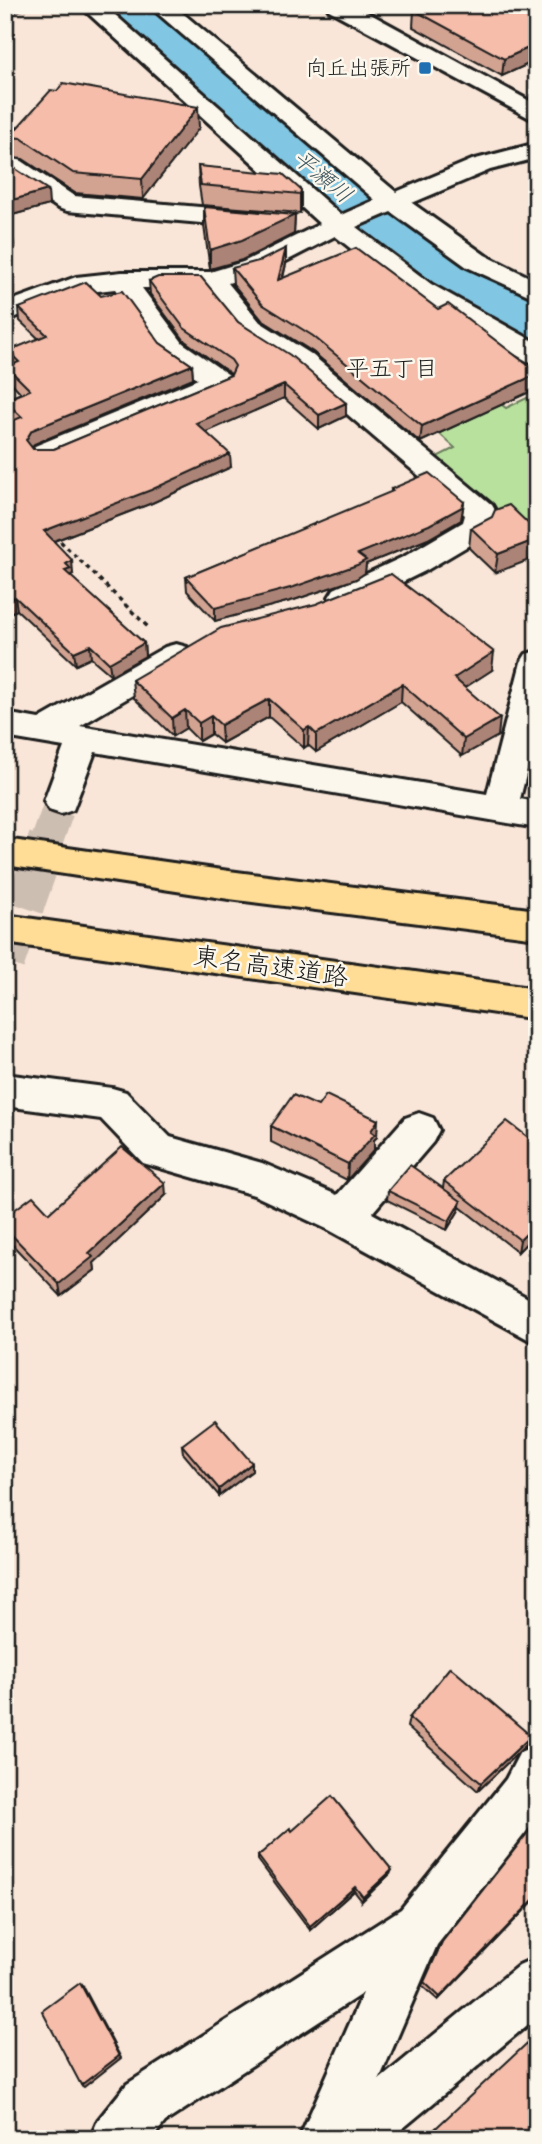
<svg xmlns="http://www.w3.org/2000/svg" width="542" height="2144" viewBox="0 0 542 2144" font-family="Sriracha,'Klee One',sans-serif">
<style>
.green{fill:#b9e19e;stroke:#6a7e5d;stroke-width:2}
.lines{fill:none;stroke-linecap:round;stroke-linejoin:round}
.river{fill:#81c6e2;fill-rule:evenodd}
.minor-tunnel-far1{stroke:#cdbeb2;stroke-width:32;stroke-dasharray:32 16;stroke-linecap:butt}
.minor-tunnel{stroke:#cdbeb2;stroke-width:39;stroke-dasharray:39 19;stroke-linecap:butt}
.minor-casing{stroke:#1c1c1c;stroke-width:6}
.highway-casing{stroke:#1c1c1c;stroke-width:6}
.path{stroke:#1c1c1c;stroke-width:3.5;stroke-dasharray:4.5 4.5;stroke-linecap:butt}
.minor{fill:#fbf7ec;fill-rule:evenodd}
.highway{fill:#ffdd96;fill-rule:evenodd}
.wall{fill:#d3a392;stroke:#1c1c1c;stroke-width:2}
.shaded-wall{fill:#ac8477;stroke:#1c1c1c;stroke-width:2}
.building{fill:#f5bdaa;stroke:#1c1c1c;stroke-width:2}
.poi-dot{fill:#1f6fb2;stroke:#fbf7ec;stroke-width:2.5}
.labels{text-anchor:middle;stroke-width:5;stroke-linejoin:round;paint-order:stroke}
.far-poi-label{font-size:21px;fill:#1c1c1c;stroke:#fbf7ec;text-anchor:end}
.far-water-label{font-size:23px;font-style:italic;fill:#3f5861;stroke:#fbf7ec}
.far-neighbourhood-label{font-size:23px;fill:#1c1c1c;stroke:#fbf7ec}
.street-label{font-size:26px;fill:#1c1c1c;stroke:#fbf7ec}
</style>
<rect width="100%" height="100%" fill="#f9e6d8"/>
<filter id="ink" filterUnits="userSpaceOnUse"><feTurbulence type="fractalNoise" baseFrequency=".0143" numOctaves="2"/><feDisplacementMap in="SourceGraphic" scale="14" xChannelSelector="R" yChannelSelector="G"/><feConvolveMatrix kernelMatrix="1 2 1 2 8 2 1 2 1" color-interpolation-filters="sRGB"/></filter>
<g filter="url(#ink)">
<polygon class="green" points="527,398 537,405 537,545 435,458 455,448 432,427 494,399 506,408"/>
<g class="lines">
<polygon class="river" points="100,5 158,5 367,183 459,254 537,296 537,341 515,335 415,280 325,209 107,16"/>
<polyline class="minor-tunnel-far1" points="47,841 61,801"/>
<polyline class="minor-tunnel" points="5,962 48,839"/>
<g class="minor-casing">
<g id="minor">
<polygon points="79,5 104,5 341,215 375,200 148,5 173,5 396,192 472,160 537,143 537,158 490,170 412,203 485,255 537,281 537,299 467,267 391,212 356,227 431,284 537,343 537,363 527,361 411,296 335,236 261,274 228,283 260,322 311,354 492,505 496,512 488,534 427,570 356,605 345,608 334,605 329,597 334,589 405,556 463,522 465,515 291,366 240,334 203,288 142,288 183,343 229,375 233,381 229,387 55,460 45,462 35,460 30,453 35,446 198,379 163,355 115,289 81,293 5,321 5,303 76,277 122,272 210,272 243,262 320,224"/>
<polygon points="326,5 354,5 537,105 537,122 329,10"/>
<polygon points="13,158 22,161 74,196 257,212 266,215 270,220 266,225 257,228 67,211 58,208 5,172 5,160"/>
<polygon points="176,644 187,647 192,655 187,663 80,726 487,794 521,662 526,654 537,651 537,730 520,799 537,802 537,828 95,752 73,810 61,814 49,810 44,801 64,747 5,737 5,713 39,719 165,647"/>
<polygon points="5,1074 112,1088 126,1092 170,1137 262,1163 337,1195 405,1118 419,1113 433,1118 439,1130 433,1142 372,1213 537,1303 537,1344 329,1230 254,1195 143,1163 101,1119 5,1106"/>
<polygon points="537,1745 537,1818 437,1945 379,2080 519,1965 537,1957 537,2017 390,2139 299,2139 363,1993 165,2122 152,2139 90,2139 98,2120 127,2084 401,1909 506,1779 520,1752"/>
</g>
</g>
<g class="highway-casing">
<g id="highway">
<polygon points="5,839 229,871 537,910 537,938 229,899 5,865"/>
<polygon points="5,915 537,989 537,1019 5,943"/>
</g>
</g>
<polyline class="path" points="54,535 148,627"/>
<use href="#minor" class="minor"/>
<use href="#highway" class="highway"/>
</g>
<g class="wall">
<polygon points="537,5 537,60 502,76 413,27 414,10"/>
<polygon points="199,128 143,199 75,193 23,159 12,158 9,137"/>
<polygon points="5,162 49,205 5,217 12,231 14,246 5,240"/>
<polygon points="198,166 301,190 300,213 202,205 199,186"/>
<polygon points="204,207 295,215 294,234 242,260 210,269 204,226"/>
<polygon points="286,264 283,278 536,389 420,442 313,352 262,320 233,284 232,268"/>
<polygon points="149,281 238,322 346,416 319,429 284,398 206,432 231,467 152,503 54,541 73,574 71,575 72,578 144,643 145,656 111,675 91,658 76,665 17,610 5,615 13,421 6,413 5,400 21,393 9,380 7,367 11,365 10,364 8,351 39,339 20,321 19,308 101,296 160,343 192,365 193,378 34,444 31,447 33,449 54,449 231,375 231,374 185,341 150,294"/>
<polygon points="391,489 464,502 461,520 428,539 366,564 365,573 356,579 294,600 215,621 187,591 186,577 391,493"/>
<polygon points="471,528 537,532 495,573 469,548"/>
<polygon points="492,670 465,687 498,736 462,756 401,702 316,752 308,745 304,748 269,717 222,743 211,734 199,741 186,728 173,736 134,698 132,680"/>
<polygon points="271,1126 377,1137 374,1140 374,1150 347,1180 271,1142"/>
<polygon points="537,1144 537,1232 518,1252 460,1207 459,1210 447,1230 387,1200 388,1191 443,1188 444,1181"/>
<polygon points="166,1195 94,1263 95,1270 61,1296 5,1237 5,1217 49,1213"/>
<polygon points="182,1445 252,1463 252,1471 219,1496 183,1453"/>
<polygon points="409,1718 526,1745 478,1791 407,1727"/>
<polygon points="292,1831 390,1874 362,1901 354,1891 310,1930 258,1860 258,1856"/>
<polygon points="537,1897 438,2000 422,1986 439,1946"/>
</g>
<g class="shaded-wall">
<polygon points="5,5 35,5 5,15"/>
<polygon points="537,44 537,60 502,76 504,59"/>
<polygon points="198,107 199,128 143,199 142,179"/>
<polygon points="48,190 49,205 5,217 5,202"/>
<polygon points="301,190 301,210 300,213 300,194"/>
<polygon points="295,215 294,234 242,260 210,269 210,250"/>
<polygon points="286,248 286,264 278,296 278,280"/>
<polygon points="192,365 193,378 34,444 27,453 26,440 32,430"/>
<polygon points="537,374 536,389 420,442 422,426"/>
<polygon points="284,385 284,398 197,436 196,423"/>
<polygon points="346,403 346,416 319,429 319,415"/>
<polygon points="230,454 231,467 152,503 46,544 44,531"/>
<polygon points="464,502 461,520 428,539 366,564 365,573 356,579 294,600 215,621 215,608 358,554"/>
<polygon points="537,539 537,557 495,573 498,554"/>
<polygon points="72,560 73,574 71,575 72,582 65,571 66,564"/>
<polygon points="15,597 17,610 5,615 5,601"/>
<polygon points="144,643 145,656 111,675 109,663"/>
<polygon points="90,645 91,658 76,665 74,652"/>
<polygon points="494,652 492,670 452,696 454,678"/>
<polygon points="402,684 401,702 316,752 316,734"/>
<polygon points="269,699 269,717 222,743 221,725"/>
<polygon points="185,710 186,728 173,736 172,718"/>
<polygon points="211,716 211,734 199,741 199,723"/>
<polygon points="500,718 498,736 462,756 464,739"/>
<polygon points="309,727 308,745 304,748 304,730"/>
<polygon points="378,1120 377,1137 374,1140 374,1150 347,1180 348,1164"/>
<polygon points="165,1183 166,1195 94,1263 95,1270 61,1296 59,1284 89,1253"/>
<polygon points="461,1201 459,1210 447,1230 449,1221"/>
<polygon points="537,1223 537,1232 518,1252 520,1240"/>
<polygon points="252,1463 252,1471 219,1496 219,1489"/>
<polygon points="531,1736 526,1745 478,1791 481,1783"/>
<polygon points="392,1870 390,1874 362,1901 363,1897"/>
<polygon points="355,1887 354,1891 310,1930 310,1926"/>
<polygon points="537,1896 537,1897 438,2000 440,1997"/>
<polygon points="83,1986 121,2058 84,2087 81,2085"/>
</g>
<g class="building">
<polygon points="426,5 537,5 537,44 504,59 414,10"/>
<polygon points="63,83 198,107 142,179 73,173 21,138 9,137 51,90 57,91"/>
<polygon points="5,162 48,190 5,202"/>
<polygon points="198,166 283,174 301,190 300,194 201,185"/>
<polygon points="204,207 295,215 242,240 210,250"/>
<polygon points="5,217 12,231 5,226"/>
<polygon points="286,248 278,280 356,248 438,309 448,304 537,372 537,374 422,426 313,336 262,304 232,268 262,260"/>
<polygon points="158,277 201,277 238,322 290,355 346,403 319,415 284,385 196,423 230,454 151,490 44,531 72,560 66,564 71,569 65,571 144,643 109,663 90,645 74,652 15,597 5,601 5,424 22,417 5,401 5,400 30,390 7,367 19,362 8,351 47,335 19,308 86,282 101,296 122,291 160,343 192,365 32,430 26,440 33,449 54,449 231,375 235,366 231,360 184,328 149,281"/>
<polygon points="429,473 464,502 462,507 429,525 358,554 366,560 357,565 294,587 215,608 186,577 393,491 391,489"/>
<polygon points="509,505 537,532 537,539 498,554 471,528 492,517 495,510"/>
<polygon points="391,574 494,652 454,678 500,718 464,739 402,684 316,734 309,727 304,730 269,699 221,725 211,716 199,723 185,710 172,718 132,680 221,628 316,604"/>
<polygon points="293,1095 318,1106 326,1095 378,1120 371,1131 375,1134 348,1164 271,1126"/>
<polygon points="507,1121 537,1144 537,1223 520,1240 444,1181"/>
<polygon points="122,1147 165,1183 89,1253 93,1257 59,1284 5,1228 5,1217 33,1196 49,1213"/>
<polygon points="410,1165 461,1201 449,1221 388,1191"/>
<polygon points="215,1420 252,1463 219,1489 182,1445"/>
<polygon points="450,1667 531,1736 481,1783 409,1718"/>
<polygon points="332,1796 392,1870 363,1897 355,1887 310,1926 258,1856 290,1828 292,1831"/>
<polygon points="537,1821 537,1896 440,1997 424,1982 442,1942"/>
<polygon points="80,1983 119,2056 81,2085 42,2011"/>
<polygon points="537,2034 537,2139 424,2139"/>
</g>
</g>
<rect class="poi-dot" x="418" y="61" width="14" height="14" rx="3.5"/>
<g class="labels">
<g class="far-poi-label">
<text x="411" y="75">向丘出張所</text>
</g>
<g class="far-water-label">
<text transform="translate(323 176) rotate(40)" y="8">平瀬川</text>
</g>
<g class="far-neighbourhood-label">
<text x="392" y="376">平五丁目</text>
</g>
<g class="street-label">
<text transform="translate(271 966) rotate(8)" y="9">東名高速道路</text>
</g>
</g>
<rect width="542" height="2144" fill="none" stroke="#fbf7ec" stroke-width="28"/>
<rect x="14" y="14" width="514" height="2116" fill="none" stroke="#1c1c1c" stroke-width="2.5" filter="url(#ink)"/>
</svg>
